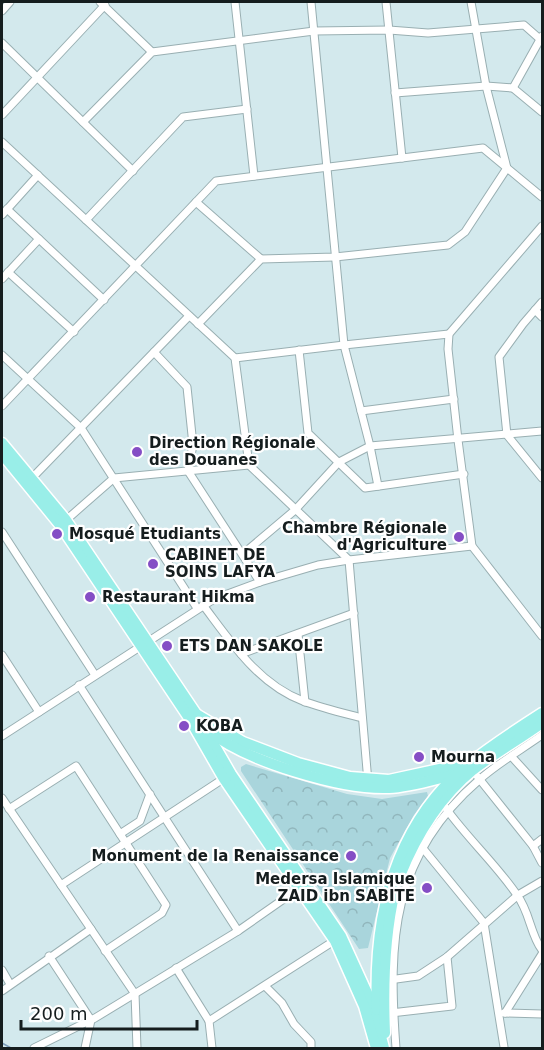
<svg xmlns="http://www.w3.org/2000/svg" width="544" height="1050" viewBox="0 0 544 1050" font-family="'DejaVu Sans',sans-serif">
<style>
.park{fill:url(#park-crowns)}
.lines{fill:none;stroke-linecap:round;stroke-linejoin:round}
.stream{stroke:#7e9ebb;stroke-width:1.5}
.minor-casing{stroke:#99afb2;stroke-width:9}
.primary-casing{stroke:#fff;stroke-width:13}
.minor{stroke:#fff;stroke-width:7}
.primary{stroke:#99eee8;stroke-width:10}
.poi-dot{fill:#854ec5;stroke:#fff;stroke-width:2}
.labels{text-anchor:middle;stroke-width:4.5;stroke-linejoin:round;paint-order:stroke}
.poi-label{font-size:15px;font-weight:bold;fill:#151d1e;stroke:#fff;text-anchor:start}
</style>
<defs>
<pattern id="park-crowns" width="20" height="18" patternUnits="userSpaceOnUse" patternTransform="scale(1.5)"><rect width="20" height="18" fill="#a9d5dc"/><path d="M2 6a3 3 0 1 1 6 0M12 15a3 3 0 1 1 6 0" fill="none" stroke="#91b6bc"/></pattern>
</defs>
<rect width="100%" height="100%" fill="#d3e9ed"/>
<polygon class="park" points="246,764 347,794 382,799 427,792 428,796 414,815 390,858 368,948 359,949 241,771 241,767"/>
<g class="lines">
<polyline class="stream" points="2,1043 11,1048"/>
<g class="minor-casing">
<g id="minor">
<polyline points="100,2 152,52"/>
<polyline points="235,2 254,176"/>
<polyline points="311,2 344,345 370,446 378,486"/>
<polyline points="386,2 402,158"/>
<polyline points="2,11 10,2"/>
<polyline points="2,43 133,171"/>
<polyline points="513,88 542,112"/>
<polyline points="395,93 486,86 513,88 542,36"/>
<polyline points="2,115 105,5"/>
<polyline points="83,122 152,52 314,31 389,30 428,33 524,25 542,41"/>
<polyline points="2,142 235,358 249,465 349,560 368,782"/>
<polyline points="196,202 261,259"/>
<polyline points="7,209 104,300"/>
<polyline points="2,215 38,175"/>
<polyline points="86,220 183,117 247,109"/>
<polyline points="542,226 449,334 448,349 458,440 472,546 542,636"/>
<polyline points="8,272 74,332"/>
<polyline points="2,279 39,239"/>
<polyline points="542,302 523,324 499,357 507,435 542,478"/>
<polyline points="535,310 542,317"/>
<polyline points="198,324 261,259 335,257 448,245 465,232 507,168 486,86 471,2"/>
<polyline points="299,350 308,433 365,488 464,474"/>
<polyline points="154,352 187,387 193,445 188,471 260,582"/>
<polyline points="2,355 81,428 197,608"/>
<polyline points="235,358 344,345 449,334"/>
<polyline points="2,406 216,181 483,148 542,197"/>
<polyline points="361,411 454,399"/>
<polyline points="32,478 189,316"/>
<polyline points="65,521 114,478 249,465"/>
<polyline points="2,532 95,675"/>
<polyline points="243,554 295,510 339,462 370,446 542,431"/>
<path d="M203,605c28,37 55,79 100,96 19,7 40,12 59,17"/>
<polyline points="298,634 305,702"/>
<polyline points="241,654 354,613"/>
<polyline points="2,655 39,712"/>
<polyline points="79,685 238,931"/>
<polyline points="2,736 214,599 260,582 318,565 349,560 472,546"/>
<polyline points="512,757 542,790"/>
<polyline points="473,771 533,846 542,863"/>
<polyline points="2,798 135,994 137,1048"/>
<path d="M445,807c22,31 51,57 72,88 13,17 13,39 25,55"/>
<polyline points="9,809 76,766 166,905 162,913 105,951"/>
<polyline points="120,834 140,821 150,794"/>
<polyline points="421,846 484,923 504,1047"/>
<polyline points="533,846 542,839"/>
<polyline points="61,885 226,777"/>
<polyline points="49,956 91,1020 85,1048"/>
<polyline points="176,968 209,1021"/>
<polyline points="2,970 10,984"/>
<polyline points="389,980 418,976 447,957 518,895 542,881"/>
<polyline points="265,986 282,1003 294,1024 311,1042 311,1048"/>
<polyline points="2,991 91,929"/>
<polyline points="391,1013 452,1006 447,957"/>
<polyline points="504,1013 542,1014"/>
<polyline points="505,1013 542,954"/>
<polyline points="34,1048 95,1018 238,931 301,887"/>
<polyline points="212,1048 209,1021 337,939"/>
<path d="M396,1048c-8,-107 -5,-192 83,-268 19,-17 42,-30 63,-45"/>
</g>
</g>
<g class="primary-casing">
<g id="primary">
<polyline points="2,443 66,520 197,715 231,774 341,936 373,1006 384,1048"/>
<polyline points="2,454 60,525 189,718 224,779 335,941 364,1006 376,1048"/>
<polyline points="198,715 243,742 298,763 350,777 389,780 467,763"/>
<path d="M209,731c36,30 133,59 180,57 22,-1 46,-9 68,-14"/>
<path d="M400,876c16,-40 39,-78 73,-106 22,-17 47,-31 69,-47"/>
<path d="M377,1010c-4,-93 16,-183 90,-245 24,-19 50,-36 75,-52"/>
<path d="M385,1033c-2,-48 -1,-95 10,-142"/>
</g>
</g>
<use href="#minor" class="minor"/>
<use href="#primary" class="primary"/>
</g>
<g class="poi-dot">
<circle cx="137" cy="452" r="6"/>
<circle cx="57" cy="534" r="6"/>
<circle cx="459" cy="537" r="6"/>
<circle cx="153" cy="564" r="6"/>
<circle cx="90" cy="597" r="6"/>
<circle cx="167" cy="646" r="6"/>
<circle cx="184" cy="726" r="6"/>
<circle cx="419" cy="757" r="6"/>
<circle cx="351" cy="856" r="6"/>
<circle cx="427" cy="888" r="6"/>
</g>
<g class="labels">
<g class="poi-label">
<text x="149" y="448">Direction Régionale<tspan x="149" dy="17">des Douanes</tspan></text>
<text x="447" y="533" text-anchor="end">Chambre Régionale<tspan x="447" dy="17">d'Agriculture</tspan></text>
<text x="69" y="539">Mosqué Etudiants</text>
<text x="165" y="560">CABINET DE<tspan x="165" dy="17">SOINS LAFYA</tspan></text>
<text x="102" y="602">Restaurant Hikma</text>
<text x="179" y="651">ETS DAN SAKOLE</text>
<text x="196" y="731">KOBA</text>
<text x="431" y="762">Mourna</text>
<text x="339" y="861" text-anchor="end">Monument de la Renaissance</text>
<text x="415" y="884" text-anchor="end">Medersa Islamique<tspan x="415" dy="17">ZAID ibn SABITE</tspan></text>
</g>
</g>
<rect width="544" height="1050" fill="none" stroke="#151d1e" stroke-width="6"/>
<path d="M21 1020v9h176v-9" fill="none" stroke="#151d1e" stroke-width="3"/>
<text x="30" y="1020" font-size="18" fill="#151d1e" stroke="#ffffff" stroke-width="4.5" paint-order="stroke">200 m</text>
</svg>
